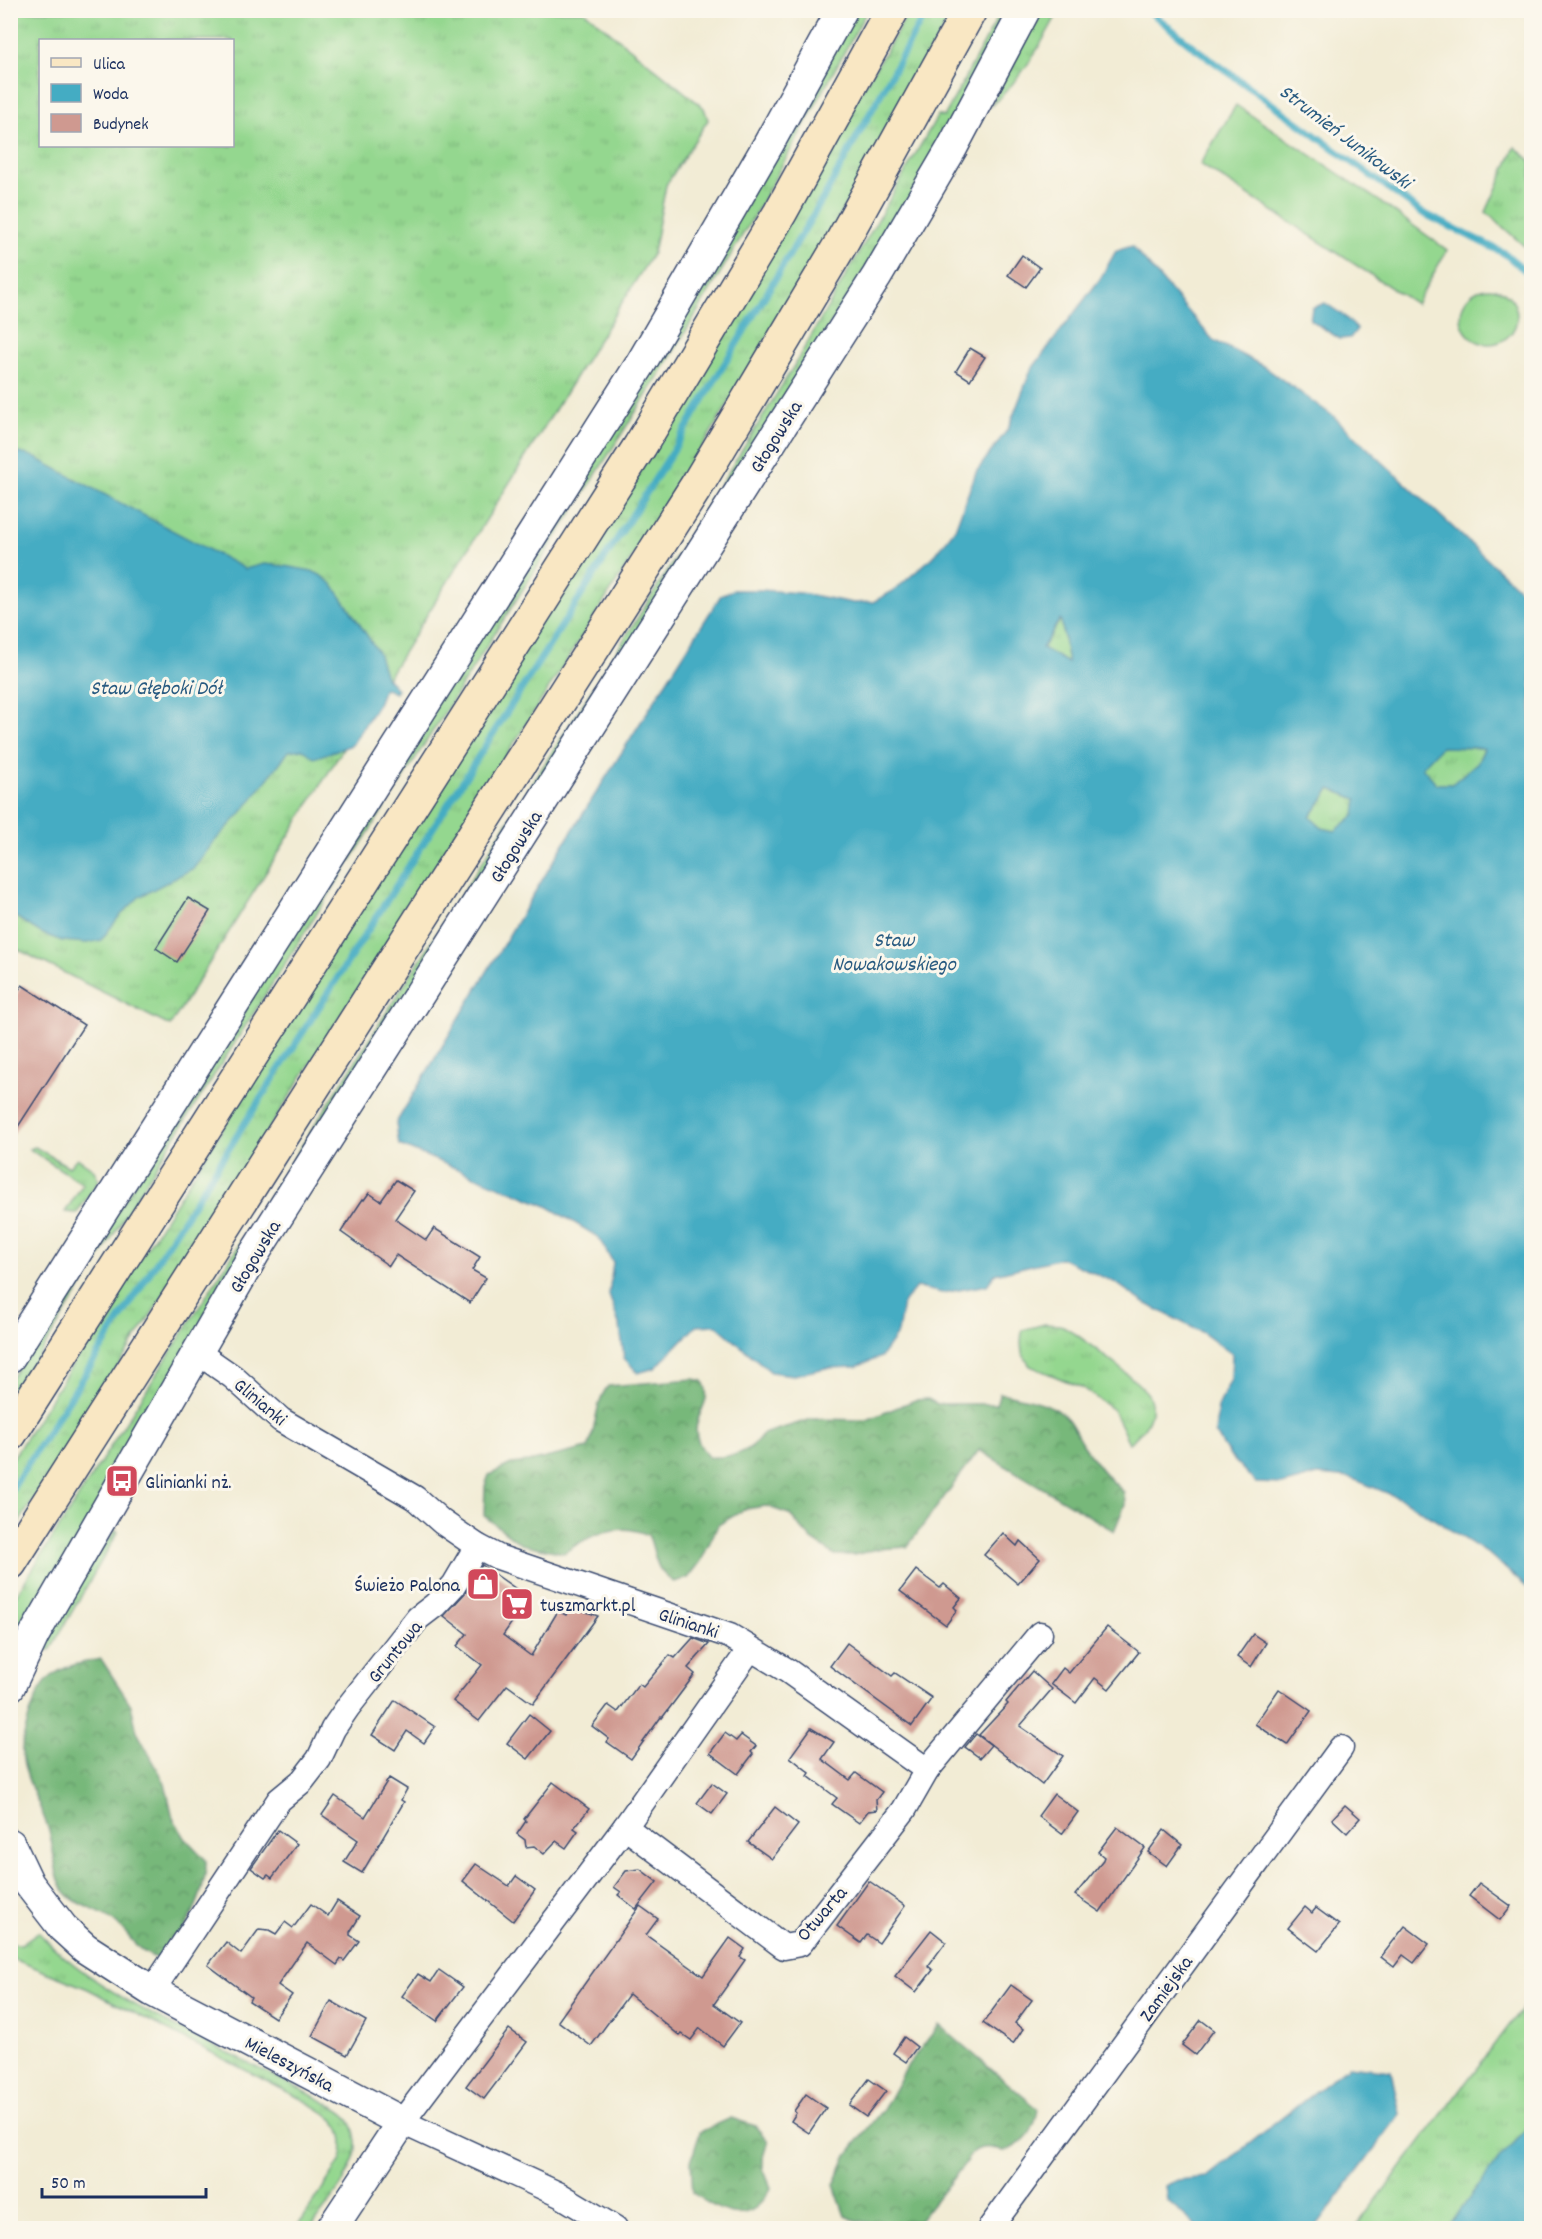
<svg xmlns="http://www.w3.org/2000/svg" width="1542" height="2239" viewBox="0 0 1542 2239" font-family="Dekko,sans-serif">
<style>
.grass{fill:url(#grass-tufts);stroke:#588376;stroke-width:1.5;fill-rule:evenodd}
.forest{fill:url(#forest-crowns);stroke:#49746c;stroke-width:1.5}
.garden{fill:#94d78f;stroke:#588376;stroke-width:1.5}
.water{fill:#44acc3;stroke:#306e90;stroke-width:1.5;fill-rule:evenodd}
.lines{fill:none;stroke-linecap:round;stroke-linejoin:round}
.stream{stroke:#44acc3;stroke-width:7}
.building{fill:#cf9990}
.minor-casing{stroke:#3b4b70;stroke-width:27}
.tertiary-casing{stroke:#3b4b70;stroke-width:33}
.secondary-casing{stroke:#3b4b70;stroke-width:36}
.minor{stroke:#fff;stroke-width:24}
.tertiary{stroke:#fff;stroke-width:30}
.secondary{stroke:#f9e7c3;stroke-width:33}
.labels{text-anchor:middle;stroke-width:6;stroke-linejoin:round;paint-order:stroke}
.street-label{font-size:20px;fill:#1b2f5e;stroke:#fbf7ec}
.poi-label{font-size:20px;fill:#1b2f5e;stroke:#fbf7ec;text-anchor:start}
.water-label{font-size:21px;font-style:italic;fill:#295b81;stroke:#fbf7ec}
</style>
<defs>
<pattern id="grass-tufts" width="24" height="20" patternUnits="userSpaceOnUse" patternTransform="scale(1.5)"><rect width="24" height="20" fill="#94d78f"/><path d="M3 7l-1-3M5 7V3M7 7l1-3M15 17l-1-3M17 17v-4M19 17l1-3" fill="none" stroke="#7fb97e"/></pattern>
<pattern id="forest-crowns" width="20" height="18" patternUnits="userSpaceOnUse" patternTransform="scale(1.5)"><rect width="20" height="18" fill="#77b87a"/><path d="M2 6a3 3 0 1 1 6 0M12 15a3 3 0 1 1 6 0" fill="none" stroke="#619667"/></pattern>
</defs>
<rect width="100%" height="100%" fill="#fbf7ec"/>
<filter id="ink" filterUnits="userSpaceOnUse"><feTurbulence type="fractalNoise" baseFrequency=".0167" numOctaves="2"/><feDisplacementMap in="SourceGraphic" scale="12" xChannelSelector="R" yChannelSelector="G"/><feConvolveMatrix kernelMatrix="1 2 1 2 8 2 1 2 1" color-interpolation-filters="sRGB"/></filter>
<filter id="wash" filterUnits="userSpaceOnUse"><feTurbulence type="fractalNoise" baseFrequency=".008" numOctaves="4" result="noise"/><feDisplacementMap in="SourceGraphic" scale="24" xChannelSelector="R" yChannelSelector="G"/><feGaussianBlur stdDeviation="1.35" result="paint"/><feColorMatrix in="noise" values="0 0 0 0 0 0 0 0 0 0 0 0 0 0 0 0 0 1.4 0 .05"/><feComposite in="paint" operator="in"/></filter>
<g filter="url(#wash)">
<rect width="100%" height="100%" fill="#f2ecd5"/>
<g class="grass">
<path d="M10,11h574l120,97 4,12 -42,65 -13,68 -483,773 -159,-80zM40,40h192v106h-192z"/>
<polygon points="855,11 867,11 758,209 668,361 138,1195 11,1401 11,1379 130,1191"/>
<polygon points="909,11 953,11 826,240 706,441 11,1535 11,1461 234,1111 895,36"/>
<polygon points="1001,11 1010,11 925,172 18,1638 13,1636 11,1640 11,1603 675,559 795,364 938,115 944,117"/>
<path d="M1038,11h21c-21,39 -36,66 -69,96z"/>
<polygon points="1515,147 1531,161 1531,252 1486,212"/>
<polygon points="1061,619 1068,663 1042,648"/>
<polygon points="1441,747 1484,748 1478,762 1452,784 1437,784 1421,767"/>
<polygon points="1330,789 1357,799 1356,815 1335,831 1322,828 1310,817"/>
<polygon points="35,1147 69,1167 77,1158 93,1169 99,1180 77,1213 65,1212 83,1184 29,1149"/>
<path d="M1045,1324c5,1 13,0 18,2 12,6 82,60 86,70 8,20 -6,36 -20,47l-16,-33 -32,-23 -51,-21 -8,-13 -1,-11 1,-12z"/>
<polygon points="116,1530 118,1532 50,1650 40,1649 93,1560"/>
<path d="M38,1932c59,63 156,103 232,142 19,10 62,29 76,42 6,6 9,17 10,25 3,28 -30,65 -45,87h-14l44,-68c8,-35 -8,-42 -34,-58l-219,-113 -77,-31v-14h10z"/>
<polygon points="1531,1997 1531,2228 1355,2228"/>
</g>
<g class="forest">
<path d="M694,1379l9,2c15,28 -26,38 5,76 22,1 42,-3 55,-23l49,-15 55,1 48,-20 13,-1 9,5h59l4,-11c18,4 41,7 57,17 14,8 17,21 25,33 12,19 25,35 42,49l1,12 -11,27 -135,-81 -72,97 -30,2 -23,6h-19l-23,-15 -23,-26 -23,-8 -21,3 -27,16 -17,36 -13,17 -14,4c-22,-14 -16,-25 -26,-47 -30,-14 -59,0 -84,18l-43,-9 -37,-28 1,-30 4,-11 22,-11 18,-2 59,-14c9,-20 6,-44 20,-62z"/>
<path d="M101,1659l30,46 6,27 28,51 8,35 12,20 21,22c1,30 -22,83 -48,98 -21,-5 -26,-21 -41,-34 -14,-14 -38,-16 -51,-31 -13,-16 -11,-43 -17,-62 -8,-26 -24,-50 -27,-78 -1,-11 4,-25 7,-36 14,-44 28,-50 72,-58z"/>
<path d="M939,2025l99,84c-3,22 -13,35 -35,43 -15,-8 -30,-6 -37,10l-47,59c-25,2 -51,6 -74,-5l-11,-31 13,-30 39,-50 22,-40z"/>
<path d="M731,2118l24,8 13,15 -5,16v11l8,20c-20,40 -50,26 -78,5l-2,-32 9,-29z"/>
</g>
<g class="garden">
<polygon points="1236,105 1378,200 1447,250 1416,304 1200,164"/>
<circle cx="1489" cy="316" r="28"/>
</g>
<g class="water">
<path d="M1132,246l81,94 50,26 70,50 198,184v991l-41,-36 -86,-55 -53,-22 -33,-3 -33,9 -29,-1 -26,-27 -15,-23 3,-26 13,-28 1,-25 -29,-21 -60,-31 -27,-19 -55,-25 -66,16 -8,11 -45,8 -26,-6 -13,16 -5,30 -17,24 -25,10 -30,1 -32,7 -23,-3 -55,-47 -20,1 -41,42 -17,5 -14,-15 -4,-31 -11,-32 4,-33 -15,-25 -51,-31 -148,-61 -3,-22 166,-276 159,-252 12,-5h28l40,3 52,10 20,-1 22,-12 41,-36 19,-25 21,-57 32,-43 23,-59 69,-91 16,-28zM1060,619l1,1 7,43 -26,-15zM1441,747l42,1 1,1 -6,13 -26,22h-15l-15,-17zM1330,789l27,10 -2,16 -20,16 -13,-3 -12,-11z"/>
<polygon points="1325,303 1343,315 1357,329 1350,338 1340,339 1310,320 1312,308"/>
<polygon points="11,451 32,456 245,569 264,564 284,566 312,571 320,575 332,584 347,605 378,652 386,677 397,689 395,693 384,688 378,704 352,745 314,758 303,749 289,751 242,812 213,843 194,868 139,897 118,918 101,940 87,943 62,941 41,933 11,914"/>
<polygon points="1348,2066 1391,2071 1400,2114 1315,2228 1199,2228 1167,2200 1165,2186 1178,2180 1207,2177"/>
<polygon points="1531,2126 1531,2228 1447,2228 1501,2156"/>
</g>
<g class="lines">
<g class="stream">
<polyline points="1148,10 1195,48 1421,212 1504,253 1532,276"/>
<polyline points="10,1492 668,459 825,195 927,10"/>
</g>
</g>
<g id="blocks">
<g class="building">
<polygon points="1022,255 1040,268 1026,287 1008,275"/>
<polygon points="970,348 985,357 970,380 956,371"/>
<polygon points="188,898 210,911 177,962 156,948"/>
<polygon points="22,985 84,1025 10,1139 10,1003"/>
<polygon points="396,1180 414,1191 395,1219 426,1240 434,1228 480,1257 472,1270 486,1278 470,1303 396,1255 389,1266 341,1232 363,1199 364,1200 369,1193 381,1201"/>
<polygon points="1003,1533 1017,1546 1020,1541 1040,1559 1018,1584 984,1555"/>
<polygon points="482,1565 529,1598 503,1635 531,1656 558,1611 566,1615 570,1606 598,1616 533,1704 507,1685 479,1721 453,1701 482,1665 457,1646 467,1634 444,1616 466,1592"/>
<polygon points="916,1570 940,1588 944,1584 961,1598 954,1607 957,1610 946,1625 900,1591"/>
<polygon points="1107,1627 1139,1652 1109,1689 1095,1678 1076,1703 1051,1684 1063,1668 1069,1673"/>
<polygon points="1253,1634 1266,1643 1251,1667 1237,1657"/>
<polygon points="693,1638 709,1644 688,1668 695,1674 662,1718 661,1717 631,1759 607,1742 609,1739 592,1726 608,1705 618,1712 639,1684 643,1687 670,1655 675,1658"/>
<polygon points="847,1643 892,1676 895,1673 932,1698 912,1726 830,1666"/>
<polygon points="1032,1671 1052,1689 1020,1726 1063,1756 1042,1785 979,1735 1008,1704 1006,1702"/>
<polygon points="1279,1689 1311,1711 1287,1745 1255,1724"/>
<polygon points="395,1700 435,1727 424,1743 407,1731 395,1750 372,1735"/>
<polygon points="529,1714 550,1731 528,1759 507,1743"/>
<polygon points="811,1728 834,1742 822,1759 850,1780 856,1773 882,1792 876,1800 877,1810 868,1811 859,1823 832,1804 837,1798 808,1776 810,1773 790,1757"/>
<polygon points="725,1733 736,1741 741,1735 756,1746 751,1752 753,1754 738,1774 710,1753"/>
<polygon points="976,1734 991,1745 980,1758 965,1747"/>
<polygon points="389,1778 407,1789 401,1800 404,1802 362,1873 344,1862 358,1840 322,1815 335,1796 365,1817"/>
<polygon points="553,1782 589,1809 574,1828 578,1831 566,1848 556,1841 544,1854 534,1846 526,1847 525,1840 517,1834 526,1821 524,1819"/>
<polygon points="712,1783 727,1794 712,1814 697,1803"/>
<polygon points="1054,1794 1078,1812 1062,1834 1038,1816"/>
<polygon points="1345,1805 1360,1818 1347,1833 1332,1819"/>
<polygon points="775,1807 798,1825 772,1859 748,1842"/>
<polygon points="1117,1827 1145,1848 1100,1912 1075,1895 1102,1862 1104,1857 1098,1852"/>
<polygon points="278,1830 297,1844 272,1878 268,1875 265,1878 251,1868"/>
<polygon points="1164,1830 1182,1845 1167,1866 1148,1852"/>
<polygon points="476,1864 509,1886 516,1876 535,1890 513,1921 463,1881"/>
<polygon points="640,1869 657,1882 636,1909 618,1895 621,1892 614,1887 626,1871"/>
<polygon points="869,1881 905,1906 879,1943 867,1935 861,1943 837,1926"/>
<polygon points="1479,1883 1511,1906 1500,1920 1469,1896"/>
<polygon points="337,1901 360,1916 350,1932 350,1935 359,1941 344,1961 341,1959 337,1965 307,1943 278,1985 292,1995 275,2018 249,2001 251,1997 208,1965 226,1942 241,1954 259,1929 269,1930 276,1934 285,1922 293,1928 311,1904 328,1916"/>
<polygon points="640,1906 658,1919 646,1935 703,1976 730,1938 745,1949 740,1957 745,1960 714,2004 740,2023 723,2046 700,2028 691,2040 682,2034 680,2036 629,1994 591,2046 558,2021"/>
<polygon points="1305,1907 1312,1913 1316,1908 1339,1925 1318,1951 1288,1928"/>
<polygon points="1405,1926 1429,1944 1414,1963 1403,1955 1394,1967 1381,1957"/>
<polygon points="931,1930 946,1942 928,1966 933,1970 916,1992 895,1976"/>
<polygon points="439,1970 463,1987 437,2021 402,1996 418,1974 431,1982"/>
<polygon points="1011,1985 1032,2000 1015,2023 1023,2029 1013,2044 983,2023"/>
<polygon points="331,2001 366,2021 347,2055 312,2036"/>
<polygon points="1201,2020 1214,2030 1195,2055 1182,2045"/>
<polygon points="509,2029 527,2042 484,2099 466,2086"/>
<polygon points="904,2037 917,2047 906,2062 893,2053"/>
<polygon points="869,2079 886,2091 866,2117 849,2105"/>
<polygon points="806,2094 826,2108 809,2133 791,2121 796,2113 794,2111"/>
</g>
</g>
</g>
<g filter="url(#ink)">
<use href="#blocks" fill-opacity="0" stroke="#3b4b70" stroke-width="1.5"/>
<g class="lines">
<g class="minor-casing">
<g id="minor">
<polyline points="197,1352 233,1377 281,1420 415,1498 442,1522 477,1546 498,1557 730,1636 788,1671 927,1770 1040,1634"/>
<polyline points="625,1827 784,1947 800,1944 904,1810 927,1770"/>
<polyline points="152,1991 279,1800 302,1781 319,1759 333,1729 348,1707 418,1618 435,1605 454,1585 477,1546"/>
<polyline points="615,2228 560,2195 402,2122 625,1827 750,1649"/>
<polyline points="990,2228 1341,1748"/>
</g>
</g>
<g class="tertiary-casing">
<g id="tertiary">
<polyline points="10,1357 640,365 768,145 842,10"/>
<polyline points="10,1686 34,1635 254,1254 877,276 952,148 1025,10"/>
<polyline points="10,1844 29,1884 63,1928 85,1948 152,1991 402,2122 332,2228"/>
</g>
</g>
<g class="secondary-casing">
<g id="secondary">
<polyline points="10,1434 640,446 780,213 892,10"/>
<polyline points="10,1563 699,482 839,247 970,10"/>
</g>
</g>
<use href="#minor" class="minor"/>
<use href="#tertiary" class="tertiary"/>
<use href="#secondary" class="secondary"/>
</g>
</g>
<defs>
<g id="bus-square" transform="scale(1.725)"><rect x="-9" y="-9" width="18" height="18" rx="4" fill="#d1495b" stroke="#fbf7ec"/><path d="M-5-6H5V4H4V6H2V4H-2V6H-4V4H-5ZM-3.5-4V0h7V-4ZM-3.5 1.2v1.5H-2V1.2ZM2 1.2v1.5H3.5V1.2Z" fill="#fff"/></g>
<g id="shop-square" transform="scale(1.725)"><rect x="-9" y="-9" width="18" height="18" rx="4" fill="#d1495b" stroke="#fbf7ec"/><path d="M-5-2.5h2.3a2.7 3.5 0 0 1 5.4 0H5L5.5 6h-11ZM-1.5-2.5h3a1.5 2.3 0 0 0-3 0Z" fill="#fff"/></g>
<g id="supermarket-square" transform="scale(1.725)"><rect x="-9" y="-9" width="18" height="18" rx="4" fill="#d1495b" stroke="#fbf7ec"/><path d="M-6-5.5h2.5l.6 2H6L4.5 2H-2.5L-4.4-4H-6ZM-1.5 3.2a1.3 1.3 0 1 0 .1 0ZM3 3.2a1.3 1.3 0 1 0 .1 0Z" fill="#fff"/></g>
</defs>
<g fill-rule="evenodd">
<use href="#bus-square" x="122" y="1481"/>
<use href="#shop-square" x="483" y="1584"/>
<use href="#supermarket-square" x="517" y="1604"/>
</g>
<g class="labels">
<g class="street-label">
<text transform="translate(775 436) rotate(-58)" y="7">Głogowska</text>
<text transform="translate(515 846) rotate(-58)" y="7">Głogowska</text>
<text transform="translate(254 1256) rotate(-59)" y="7">Głogowska</text>
<text transform="translate(261 1401) rotate(40)" y="7">Glinianki</text>
<text transform="translate(689 1622) rotate(18)" y="7">Glinianki</text>
<text transform="translate(394 1651) rotate(-51)" y="7">Gruntowa</text>
<text transform="translate(821 1913) rotate(-49)" y="7">Otwarta</text>
<text transform="translate(1165 1988) rotate(-54)" y="7">Zamiejska</text>
<text transform="translate(290 2063) rotate(28)" y="7">Mieleszyńska</text>
</g>
<g class="poi-label">
<text x="145" y="1488">Glinianki nż.</text>
<text x="460" y="1591" text-anchor="end">Świeżo Palona</text>
<text x="540" y="1611">tuszmarkt.pl</text>
</g>
<g class="water-label">
<text transform="translate(1346 136) rotate(37)" y="7">Strumień Junikowski</text>
<text x="156" y="694">Staw Głęboki Dół</text>
<text x="894" y="946">Staw<tspan x="894" dy="24">Nowakowskiego</tspan></text>
</g>
</g>
<rect width="1542" height="2239" fill="none" stroke="#fbf7ec" stroke-width="36"/>
<rect x="39" y="39" width="195" height="108" fill="#fbf7ec" stroke="#a1a7b3" stroke-width="1.5"/>
<rect x="51" y="58" width="30" height="9" fill="#f9e7c3" stroke="#a1a7b3" stroke-width="1.5"/>
<text x="93" y="69" font-size="18" fill="#1b2f5e">Ulica</text>
<rect x="51" y="84" width="30" height="18" fill="#44acc3" stroke="#a1a7b3" stroke-width="1.5"/>
<text x="93" y="99" font-size="18" fill="#1b2f5e">Woda</text>
<rect x="51" y="114" width="30" height="18" fill="#cf9990" stroke="#a1a7b3" stroke-width="1.5"/>
<text x="93" y="129" font-size="18" fill="#1b2f5e">Budynek</text>
<path d="M42 2188v9h164v-9" fill="none" stroke="#1b2f5e" stroke-width="3"/>
<text x="51" y="2188" font-size="18" fill="#1b2f5e" stroke="#fbf7ec" stroke-width="4.5" paint-order="stroke">50 m</text>
</svg>
